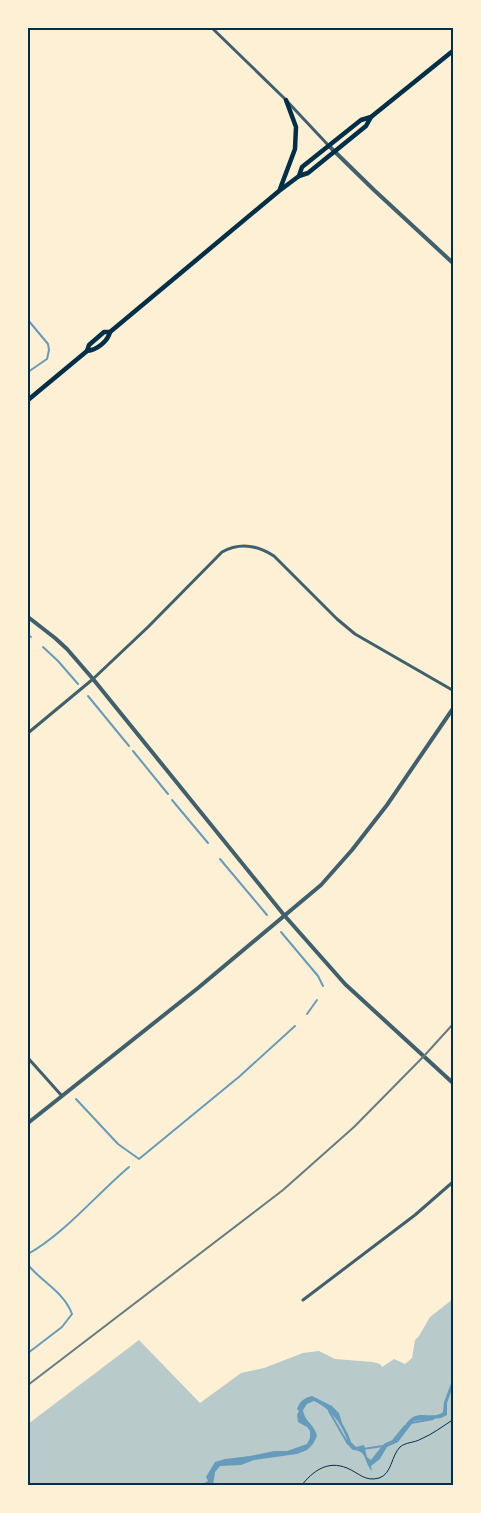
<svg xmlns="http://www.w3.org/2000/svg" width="481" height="1513" viewBox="0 0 481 1513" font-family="'Work Sans',sans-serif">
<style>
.green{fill:#b9caca}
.water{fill:#669bbc}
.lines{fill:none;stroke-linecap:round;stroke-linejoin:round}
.stream{stroke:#669bbc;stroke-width:2}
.path{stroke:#003049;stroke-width:1}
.minor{stroke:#3f606c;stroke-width:3}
.tertiary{stroke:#3f606c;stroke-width:4}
.secondary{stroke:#003049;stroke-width:4.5}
.rail{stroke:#657d81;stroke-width:2}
.neatline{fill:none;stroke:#003049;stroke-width:2}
</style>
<rect width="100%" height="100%" fill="#fdf0d5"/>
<polygon class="green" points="453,1299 453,1485 28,1486 28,1424 139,1340 200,1403 241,1373 264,1368 303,1353 319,1351 335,1359 373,1362 380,1364 382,1367 394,1359 405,1364 412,1358 415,1340 419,1336 430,1317"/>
<path class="water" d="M453,1378v8l-6,17v12l-6,3 -27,3 -16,21 -11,5 -7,12 -9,7 1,5c-9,-10 -4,-20 -19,-21 -6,-5 -5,-6 -7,-13 -5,-15 -18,-30 -32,-36l-7,3 -4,6c1,11 12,15 14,26l-4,8 -6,6 -10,4 -43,6 -13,5 -21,1 -5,6 -2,13h-12l7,-4 -2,-4 9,-15 10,-3 25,-3 24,-5h13l20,-7 3,-6v-7l-3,-4 -9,-5 -1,-7 2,-4 -2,-2c3,-8 7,-11 15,-13l20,10 7,7 3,10 6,11 3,8 5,5 8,-2 3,12 4,3c4,-5 8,-11 13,-16 4,-3 10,-3 14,-8 5,-6 8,-15 15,-19 9,-5 22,2 30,-5l1,-10z"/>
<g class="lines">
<g class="stream">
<polyline points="28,320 48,344 49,350 47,359 28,372"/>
<polyline points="28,635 31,637"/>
<polyline points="43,647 58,661 78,684"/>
<polyline points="88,696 129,746"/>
<polyline points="133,751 168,794"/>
<polyline points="172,800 208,843"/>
<polyline points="220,859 267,915"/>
<polyline points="281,932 318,976 323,986"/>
<polyline points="307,1014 317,1000"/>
<polyline points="76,1099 118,1144 139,1159 240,1076 295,1026"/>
<path d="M28,1254c36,-20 69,-60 101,-87"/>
<path d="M28,1265c14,17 36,27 44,49l-10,13 -34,26"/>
<polyline points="329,1411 348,1444"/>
<polyline points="411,1423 433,1419"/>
<polyline points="392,1442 405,1426"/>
<polyline points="363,1449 383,1446"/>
</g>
<path class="path" d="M301,1486c12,-15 26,-26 46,-18 12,5 18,14 32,10 13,-4 12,-22 21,-31 6,-5 14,-4 21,-8 12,-5 22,-13 33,-20"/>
<g class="minor">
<polyline points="212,28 284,98 329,146"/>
<path d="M28,733l65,-54 55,-52 74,-75c18,-10 35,-7 52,4l63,63 18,15 99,57"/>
<polyline points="28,1058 62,1096"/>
<polyline points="303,1300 415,1215 454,1181"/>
</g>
<g class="tertiary">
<polyline points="329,146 374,190 454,264"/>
<polyline points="28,617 55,638 67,649 93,679 284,915 345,984 454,1084"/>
<polyline points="28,1123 198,988 321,885 352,850 387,805 454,707"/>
</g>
<g class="secondary">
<polyline points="299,176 302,167 361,120 371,117 454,50"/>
<polyline points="280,189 295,149 296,127 286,100"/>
<path d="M87,351c10,-1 21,-10 23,-19l169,-141 20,-15 9,-3 58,-47 5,-9"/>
<polyline points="28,400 87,351 89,345 104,332 110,332"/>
</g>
<polyline class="rail" points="28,1385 283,1190 354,1127 424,1056 454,1023"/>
</g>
<rect width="481" height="1513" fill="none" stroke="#fdf0d5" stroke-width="58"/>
<rect x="29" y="29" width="423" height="1455" class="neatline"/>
</svg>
